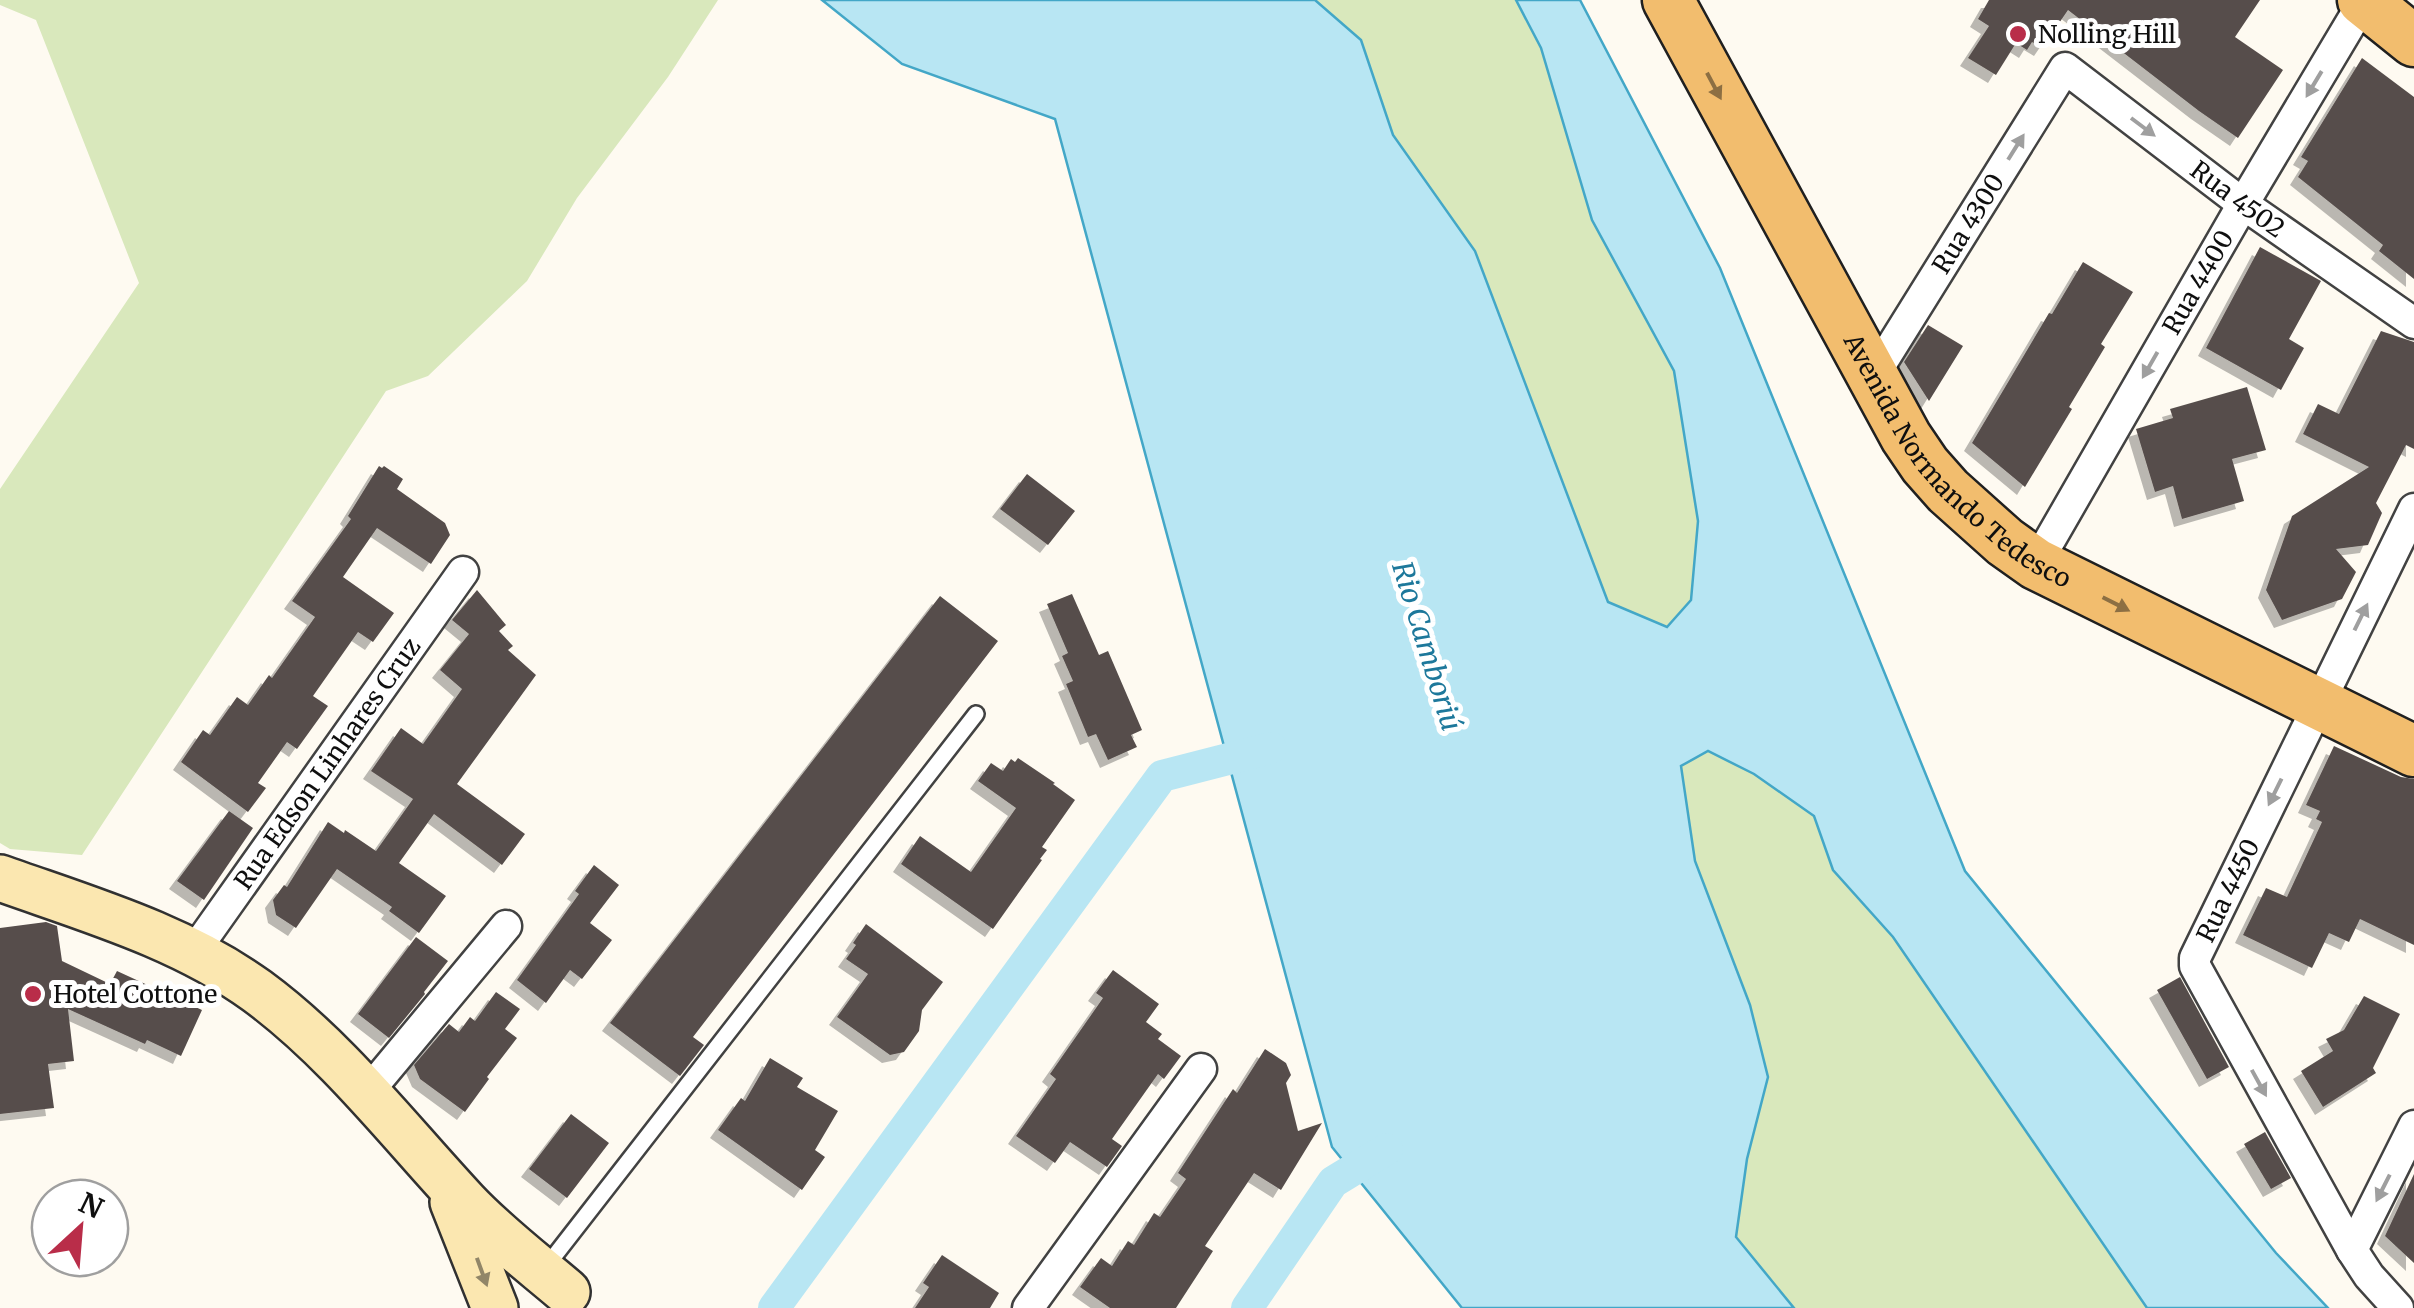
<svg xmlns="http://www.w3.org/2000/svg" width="2414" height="1308" viewBox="0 0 2414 1308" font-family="Merriweather,serif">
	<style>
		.green { fill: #d9e8bc }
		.water { fill: #b8e6f3; stroke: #43a7c7; stroke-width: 2.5 }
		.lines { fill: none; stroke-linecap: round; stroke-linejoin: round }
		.canal { stroke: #b8e6f3; stroke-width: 32 }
		.building { fill: #574e4c; filter: url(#shadow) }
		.service-casing { stroke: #424242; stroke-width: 20 }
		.minor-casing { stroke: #424242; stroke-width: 35 }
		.secondary-casing { stroke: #313131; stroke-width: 50 }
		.primary-casing { stroke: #202020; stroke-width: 55 }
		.service { stroke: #fff; stroke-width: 15 }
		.minor { stroke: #fff; stroke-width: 30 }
		.secondary { stroke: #fbe7b0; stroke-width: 45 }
		.primary { stroke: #f2bd6e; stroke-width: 50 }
		.oneway { fill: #9f9f9f }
		.oneway2 { fill: #8c6f43 }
		.oneway3 { fill: #918668 }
		.poi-dot { fill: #b92d49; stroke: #fff; stroke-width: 4 }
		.labels { text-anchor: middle; stroke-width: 10; stroke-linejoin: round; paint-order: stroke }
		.poi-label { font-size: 25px; fill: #0f0f0f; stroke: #fff; text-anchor: start }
		.street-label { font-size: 25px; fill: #0f0f0f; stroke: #fff }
		.water-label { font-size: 28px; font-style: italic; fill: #1d789b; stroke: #fff }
	</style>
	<defs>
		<filter id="shadow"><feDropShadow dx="-8" dy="8" stdDeviation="0" flood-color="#0004"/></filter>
	</defs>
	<rect width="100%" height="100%" fill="#fefaf1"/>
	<!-- green -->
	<path class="green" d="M 0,0 L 718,0 L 668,77 L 577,198 L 527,281 L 428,376 L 386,391 L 82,855 L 10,849 L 0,843 L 0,489 L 139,283 L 36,20 L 0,5 Z
		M 1315,0 L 1516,0 L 1541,48 L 1592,220 L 1674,371 L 1698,521 L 1691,600 L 1667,628 L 1608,603 L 1475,251 L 1393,135 L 1361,40 Z
		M 1708,751 L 1754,774 L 1814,816 L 1833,871 L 1893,937 L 2147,1308 L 1794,1308 L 1736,1237 L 1747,1159 L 1750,1005 L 1695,861 L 1681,766 Z"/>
	<!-- water -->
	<path class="water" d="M 822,0 L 1315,0 L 1361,40 L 1393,135 L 1475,251 L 1608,602 L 1667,627 L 1691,600 L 1698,521 L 1674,371 L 1592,220 L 1541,48 L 1516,0 L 1580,0 L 1720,268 L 1965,871 L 2276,1253 L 2328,1308 L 2147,1308 L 1893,937 L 1833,870 L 1814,816 L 1754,774 L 1708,751 L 1681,766 L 1695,861 L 1750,1005 L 1768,1077 L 1747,1159 L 1736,1237 L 1794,1308 L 1462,1308 L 1332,1147 L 1055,119 L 902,64 Z"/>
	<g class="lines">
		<!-- canal -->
		<path class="canal" d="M 774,1308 L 1162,776 L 1271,748
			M 1247,1308 L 1333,1182 L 1387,1149"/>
	</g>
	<!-- building -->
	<path class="building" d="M 1989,0 L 2260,0 L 2235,37 L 2283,70 L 2238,138 L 2199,111 L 2068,10 L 2042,48 L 2032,42 L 2027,50 L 2016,43 L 1996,75 L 1968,58 L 1989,26 L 1978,19 Z
		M 2362,58 L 2414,97 L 2414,279 L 2379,251 L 2383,245 L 2298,177 L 2308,161 L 2301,157 Z
		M 2260,247 L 2321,281 L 2289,339 L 2304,348 L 2281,390 L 2206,348 Z
		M 2083,262 L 2133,292 L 2101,344 L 2105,347 L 2069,407 L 2072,409 L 2025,487 L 1972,443 L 2049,313 L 2052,314 Z
		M 1928,325 L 1963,346 L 1929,401 L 1904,362 Z
		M 2381,331 L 2414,342 L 2414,449 L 2406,445 L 2376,503 L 2382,513 L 2368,545 L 2336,549 L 2356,572 L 2342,599 L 2282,620 L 2266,590 L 2292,516 L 2369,467 L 2303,434 L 2318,404 L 2339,414 Z
		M 2247,387 L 2266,450 L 2232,459 L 2244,501 L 2182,519 L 2173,486 L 2155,492 L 2136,429 L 2173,418 L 2170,409 Z
		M 379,466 L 382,468 L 384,466 L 403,479 L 397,489 L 445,523 L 450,535 L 431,564 L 377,528 L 343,577 L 394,613 L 373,642 L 358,632 L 313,696 L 328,706 L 297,749 L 287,742 L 258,783 L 266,788 L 248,812 L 181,762 L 203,730 L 210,735 L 237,697 L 248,705 L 269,675 L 272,678 L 315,617 L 292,601 L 351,519 L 348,516 Z
		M 1027,474 L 1075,511 L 1048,545 L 1000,509 Z
		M 477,590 L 506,625 L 499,631 L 513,646 L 508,650 L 536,675 L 457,784 L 525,834 L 502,865 L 434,814 L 399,863 L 446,896 L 419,933 L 389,911 L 392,907 L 337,869 L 296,928 L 276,915 L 273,900 L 284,885 L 287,887 L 328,822 L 344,833 L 345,830 L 376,851 L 413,799 L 371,771 L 401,728 L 423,744 L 462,689 L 440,670 L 469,634 L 452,620 Z
		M 1072,594 L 1099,655 L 1108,651 L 1142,730 L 1131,735 L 1137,747 L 1108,760 L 1096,734 L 1088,737 L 1066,684 L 1073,681 L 1062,656 L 1068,653 L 1047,604 Z
		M 940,596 L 998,641 L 693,1037 L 704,1045 L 680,1076 L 610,1023 Z
		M 2334,746 L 2401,777 L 2414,779 L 2414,945 L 2360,919 L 2349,942 L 2329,933 L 2312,968 L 2243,935 L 2266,888 L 2287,897 L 2322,822 L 2316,819 L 2320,811 L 2306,805 Z
		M 1018,758 L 1055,783 L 1053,784 L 1075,800 L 1042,847 L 1047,850 L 1040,859 L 1042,860 L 993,929 L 901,864 L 920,836 L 971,872 L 1016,808 L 978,781 L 991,763 L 1003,771 L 1011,759 L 1015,762 Z
		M 229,811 L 253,828 L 204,900 L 177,881 Z
		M 594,865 L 619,885 L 590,923 L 612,940 L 582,979 L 570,970 L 546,1003 L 517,980 L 579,894 L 575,891 Z
		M 46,922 L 57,926 L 62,961 L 110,984 L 117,971 L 202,1010 L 181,1056 L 147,1040 L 145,1044 L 68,1009 L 74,1061 L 48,1064 L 54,1108 L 0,1114 L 0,928 Z
		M 866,924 L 943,982 L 922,1010 L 919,1031 L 904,1052 L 890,1055 L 837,1017 L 868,974 L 846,959 L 856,945 L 853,943 Z
		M 416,937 L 448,961 L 424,992 L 425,994 L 389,1038 L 358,1014 Z
		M 1113,970 L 1159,1004 L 1146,1022 L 1162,1034 L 1158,1039 L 1181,1056 L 1164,1079 L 1158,1074 L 1112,1139 L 1122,1146 L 1107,1167 L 1070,1142 L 1055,1163 L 1016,1136 L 1056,1079 L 1050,1074 L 1103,998 L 1096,993 Z
		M 2180,977 L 2229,1067 L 2207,1079 L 2157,990 Z
		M 496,992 L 520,1009 L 505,1029 L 517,1038 L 487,1077 L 489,1079 L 465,1112 L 420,1079 L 414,1065 L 449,1024 L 459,1032 L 470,1017 L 475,1021 Z
		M 2364,996 L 2400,1014 L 2373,1068 L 2376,1073 L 2323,1107 L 2301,1071 L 2333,1051 L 2326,1039 L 2344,1030 Z
		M 1265,1049 L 1286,1063 L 1291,1075 L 1286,1083 L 1298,1131 L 1322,1123 L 1281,1190 L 1254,1173 L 1205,1246 L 1213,1251 L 1176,1308 L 1110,1308 L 1080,1287 L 1101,1258 L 1112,1266 L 1128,1241 L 1134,1245 L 1154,1213 L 1160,1217 L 1186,1179 L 1178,1173 L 1233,1089 L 1237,1093 Z
		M 770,1058 L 803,1078 L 797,1087 L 838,1111 L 815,1150 L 825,1157 L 802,1190 L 718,1130 L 741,1098 L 745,1101 Z
		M 571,1114 L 609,1143 L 567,1198 L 529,1169 Z
		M 2265,1132 L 2291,1178 L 2271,1189 L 2244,1144 Z
		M 2414,1174 L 2414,1263 L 2385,1236 Z
		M 942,1255 L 999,1293 L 990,1308 L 915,1308 L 929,1287 L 923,1283 Z"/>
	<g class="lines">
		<!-- service casing -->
		<g class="service-casing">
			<path id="service" d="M 545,1268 L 976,714"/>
		</g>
		<!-- minor casing -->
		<g class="minor-casing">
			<g id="minor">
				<path id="s1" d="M 1872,378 L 2065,68 L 2243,204 L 2414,323"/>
				<path id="s2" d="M 2036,564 L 2243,204 L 2364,1"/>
				<path id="s3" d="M 193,953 L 463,572"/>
				<path d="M 367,1093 L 506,926"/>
				<path d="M 2352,1250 L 2414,1126"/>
				<path d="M 1028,1308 L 1201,1069"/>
				<path id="s4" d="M 2398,1308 L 2369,1276 L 2352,1250 L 2195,966 L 2195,958 L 2414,509"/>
			</g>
		</g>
		<!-- secondary casing -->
		<g class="secondary-casing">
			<path id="secondary" d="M 0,878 C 87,909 181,936 257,991 C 336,1049 398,1130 465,1202 C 496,1235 533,1263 567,1292
				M 453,1202 L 495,1308"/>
		</g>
		<!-- primary casing -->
		<g class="primary-casing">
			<g id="primary">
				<path id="s5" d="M 1668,0 L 1906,437 L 1925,465 L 1948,491 L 2005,542 L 2036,564 L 2414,751"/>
				<path d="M 2363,0 L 2414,41"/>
			</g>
		</g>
		<!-- service -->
		<use href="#service" class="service"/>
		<!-- minor -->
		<use href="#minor" class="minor"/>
		<!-- secondary -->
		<use href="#secondary" class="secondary"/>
		<!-- primary -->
		<use href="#primary" class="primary"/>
	</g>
	<!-- one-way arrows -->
	<defs><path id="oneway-solid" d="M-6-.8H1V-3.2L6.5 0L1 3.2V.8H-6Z" transform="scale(2.5)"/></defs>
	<g class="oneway">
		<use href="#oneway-solid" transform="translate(2314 84) rotate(121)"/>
		<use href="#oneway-solid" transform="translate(2143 127) rotate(37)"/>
		<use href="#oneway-solid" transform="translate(2016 147) rotate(-58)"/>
		<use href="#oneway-solid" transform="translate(2150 365) rotate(120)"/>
		<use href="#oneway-solid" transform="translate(2361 617) rotate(-64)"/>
		<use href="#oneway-solid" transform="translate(2275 792) rotate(116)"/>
		<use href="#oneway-solid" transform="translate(2259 1083) rotate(61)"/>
		<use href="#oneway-solid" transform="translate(2383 1188) rotate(117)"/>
	</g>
	<g class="oneway2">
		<use href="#oneway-solid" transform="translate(1714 86) rotate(62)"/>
		<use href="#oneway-solid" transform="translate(2116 604) rotate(27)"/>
	</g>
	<use class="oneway3" href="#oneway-solid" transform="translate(482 1272) rotate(70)"/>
	<!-- markers -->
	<g class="poi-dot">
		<circle cx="2018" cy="34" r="10"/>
		<circle cx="33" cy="994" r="10"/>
	</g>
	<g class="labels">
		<!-- poi labels -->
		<g class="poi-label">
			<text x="2038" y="43">Nolling Hill</text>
			<text x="53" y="1003">Hotel Cottone</text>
		</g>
		<!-- street labels -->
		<g class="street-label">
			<text dy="9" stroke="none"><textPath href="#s1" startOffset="582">Rua 4502</textPath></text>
			<text dy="9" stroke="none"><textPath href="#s1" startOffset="182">Rua 4300</textPath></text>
			<text dy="9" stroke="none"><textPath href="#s2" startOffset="325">Rua 4400</textPath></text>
			<text dy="9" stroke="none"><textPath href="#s5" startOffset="550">Avenida Normando Tedesco</textPath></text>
			<text dy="9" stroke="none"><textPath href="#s3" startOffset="232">Rua Edson Linhares Cruz</textPath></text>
			<text dy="9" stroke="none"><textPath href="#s4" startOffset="482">Rua 4450</textPath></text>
		</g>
		<!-- water labels -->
		<g class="water-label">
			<text transform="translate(1427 646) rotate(73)" y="10">Rio Camboriú</text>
		</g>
	</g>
	<!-- north arrow -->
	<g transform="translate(80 1228) rotate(26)"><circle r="48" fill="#ffffff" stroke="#9f9f9f" stroke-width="2.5"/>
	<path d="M0-8L18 38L0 25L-18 38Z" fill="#b92d49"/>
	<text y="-15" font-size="28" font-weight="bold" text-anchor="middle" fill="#0f0f0f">N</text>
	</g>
</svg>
